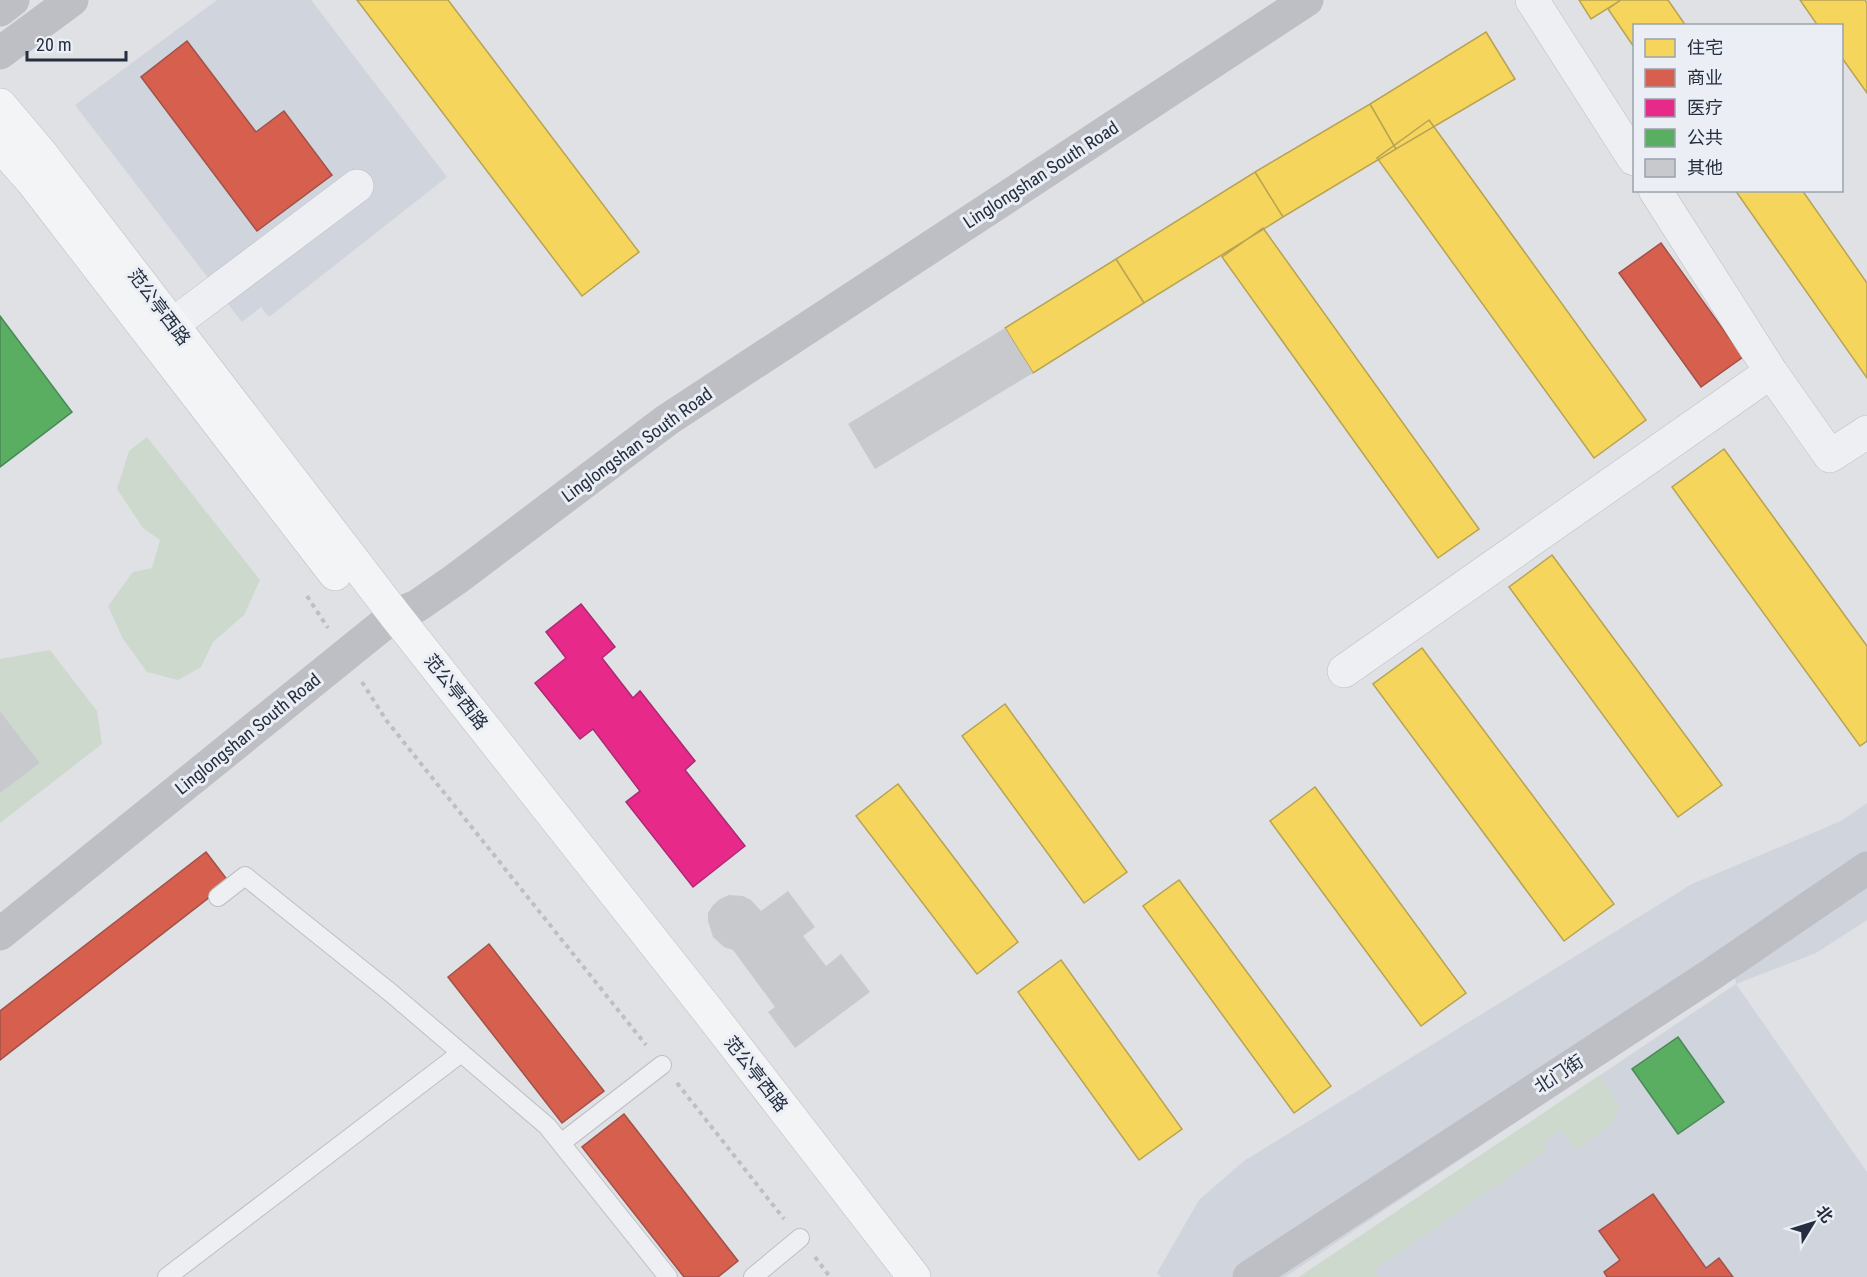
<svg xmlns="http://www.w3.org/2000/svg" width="1867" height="1277" viewBox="0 0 1867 1277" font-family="'Roboto Condensed','Noto Sans SC',sans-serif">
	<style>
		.built { fill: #d0d4dc }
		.green { fill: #ced9ce }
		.homes { fill: #f6d55c; stroke: #b7a353; stroke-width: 1.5 }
		.shops { fill: #d6604d; stroke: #a15149; stroke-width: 1.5 }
		.health { fill: #e7298a; stroke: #ac2a74; stroke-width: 1.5 }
		.public { fill: #5aae61; stroke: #4a8857; stroke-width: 1.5 }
		.building { fill: #c7c9cd }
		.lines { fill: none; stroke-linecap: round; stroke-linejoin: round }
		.lane-casing { stroke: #bdbfc3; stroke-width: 20 }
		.street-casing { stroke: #bdbfc3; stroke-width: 34 }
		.primary-casing { stroke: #babec3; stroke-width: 34 }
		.path { stroke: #bdbfc5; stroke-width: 4; stroke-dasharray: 4.5 4.5; stroke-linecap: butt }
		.lane { stroke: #eeeff2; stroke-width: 18 }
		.street { stroke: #eeeff2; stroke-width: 33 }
		.secondary { stroke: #bdbfc5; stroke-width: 33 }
		.primary { stroke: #f3f4f5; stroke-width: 33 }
		.labels { text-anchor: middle; stroke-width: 6; stroke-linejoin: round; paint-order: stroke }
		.street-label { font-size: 18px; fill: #242e3f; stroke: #ebeff5 }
	</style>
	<rect width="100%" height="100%" fill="#dfe1e5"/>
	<!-- built -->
	<path class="built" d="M 217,0 L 311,0 L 447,177 L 269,317 L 261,307 L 242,322 L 75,105 Z
		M 1867,803 L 1867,920 L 1816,953 L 1736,984 L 1867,1172 L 1867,1277 L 1299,1277 L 1736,984 L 1735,976 L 1285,1277 L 1161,1277 L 1157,1273 L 1199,1200 L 1244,1161 L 1692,884 L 1841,821 Z"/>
	<!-- green -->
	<path class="green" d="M 147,437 L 260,580 L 244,615 L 213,642 L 201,667 L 178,680 L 147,672 L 123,639 L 108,606 L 133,572 L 152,568 L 160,540 L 143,528 L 117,489 L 129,451 Z
		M 50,650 L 97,711 L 102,744 L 0,823 L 0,792 L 40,763 L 0,711 L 0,659 Z
		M 1600,1075 L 1619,1105 L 1612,1123 L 1576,1151 L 1563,1130 L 1543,1141 L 1546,1151 L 1374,1270 L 1379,1277 L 1299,1277 Z"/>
	<!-- homes -->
	<path class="homes" d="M 357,0 L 448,0 L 639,252 L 582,296 Z
		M 1579,0 L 1621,0 L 1591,19 Z
		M 1621,0 L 1668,0 L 1686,26 L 1634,26 L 1634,47 L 1608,9 Z
		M 1800,0 L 1865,0 L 1867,3 L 1867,93 L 1842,58 L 1842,26 L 1818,26 Z
		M 1486,32 L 1515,79 L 1396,149 L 1370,104 Z
		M 1370,104 L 1396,149 L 1283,217 L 1255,172 Z
		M 1429,120 L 1646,420 L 1594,458 L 1377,158 Z
		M 1255,172 L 1283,217 L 1144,303 L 1116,259 Z
		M 1735,190 L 1802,190 L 1867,283 L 1867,378 Z
		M 1263,228 L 1479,529 L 1438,558 L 1222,257 Z
		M 1116,259 L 1144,303 L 1033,373 L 1005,328 Z
		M 1724,449 L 1867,646 L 1867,741 L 1860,746 L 1672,487 Z
		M 1552,555 L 1722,785 L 1678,817 L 1509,587 Z
		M 1422,648 L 1614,904 L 1564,941 L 1373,684 Z
		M 1005,704 L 1127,872 L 1084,903 L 962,736 Z
		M 898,784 L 1018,942 L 977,974 L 856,816 Z
		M 1315,787 L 1466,993 L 1421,1026 L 1270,821 Z
		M 1179,880 L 1331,1086 L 1294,1113 L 1143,906 Z
		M 1061,960 L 1182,1129 L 1139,1160 L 1018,992 Z"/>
	<!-- shops -->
	<path class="shops" d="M 187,41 L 256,132 L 284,111 L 332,175 L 257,231 L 141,77 Z
		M 1661,243 L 1743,357 L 1701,387 L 1619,273 Z
		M 206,852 L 229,882 L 0,1060 L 0,1011 Z
		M 489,944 L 604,1091 L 562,1123 L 448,977 Z
		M 624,1114 L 738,1261 L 718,1277 L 684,1277 L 582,1147 Z
		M 1653,1194 L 1706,1268 L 1719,1258 L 1733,1277 L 1607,1277 L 1604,1272 L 1620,1260 L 1599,1231 Z"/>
	<!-- health -->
	<path class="health" d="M 581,604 L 615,647 L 602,658 L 633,698 L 640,691 L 695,761 L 685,770 L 745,846 L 693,887 L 626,802 L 640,791 L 593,729 L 580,739 L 535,683 L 566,658 L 546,632 Z"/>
	<!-- public -->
	<path class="public" d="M 0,316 L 72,412 L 0,467 Z
		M 1678,1037 L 1724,1102 L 1678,1134 L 1632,1069 Z"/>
	<!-- building -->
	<path class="building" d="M 1005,328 L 1033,373 L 875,469 L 848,424 Z
		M 0,711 L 40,763 L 0,793 Z
		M 788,891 L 815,927 L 803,936 L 826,966 L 841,954 L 870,992 L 795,1048 L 768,1012 L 775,1007 L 733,950 L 724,947 L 713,937 L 708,921 L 708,913 L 713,905 L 720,899 L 729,895 L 743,896 L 751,900 L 761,911 Z"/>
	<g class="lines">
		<!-- lane casing -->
		<g class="lane-casing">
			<path id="lane" d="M 218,897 L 245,876 L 391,993 L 547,1126 L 668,1277
				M 561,1143 L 662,1065
				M 167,1277 L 461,1053
				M 753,1277 L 800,1238"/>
		</g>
		<!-- street casing -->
		<g class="street-casing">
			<path id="street" d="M 1532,0 L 1634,159
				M 1655,190 L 1771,372
				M 172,325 L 357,186
				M 1344,671 L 1771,372 L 1830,456 L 1867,432"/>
		</g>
		<!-- primary casing -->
		<g class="primary-casing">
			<path id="primary" d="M 0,105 L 43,156 L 395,615 L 709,1012 L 914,1277
				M 0,145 L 32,181 L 335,574"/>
		</g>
		<!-- path -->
		<path class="path" d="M 307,596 L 328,628
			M 362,682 L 386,720 L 646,1045
			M 677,1083 L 784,1219
			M 815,1257 L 830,1277"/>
		<!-- lane -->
		<use href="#lane" class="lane"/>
		<!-- street -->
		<use href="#street" class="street"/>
		<!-- secondary -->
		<path class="secondary" d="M 0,10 L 13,0
			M 0,53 L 72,0
			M 0,934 L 395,615 L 417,606 L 456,579 L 667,420 L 1307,0
			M 1249,1277 L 1709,976 L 1867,868"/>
		<!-- primary -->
		<use href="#primary" class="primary"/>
	</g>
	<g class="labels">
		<!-- street labels -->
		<g class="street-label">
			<text transform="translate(1041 175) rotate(-33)" y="6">Linglongshan South Road</text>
			<text transform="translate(159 307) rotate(53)" y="6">范公亭西路</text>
			<text transform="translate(637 445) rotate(-36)" y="6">Linglongshan South Road</text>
			<text transform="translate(456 692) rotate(52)" y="6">范公亭西路</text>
			<text transform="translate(248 734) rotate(-39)" y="6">Linglongshan South Road</text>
			<text transform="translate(756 1074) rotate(52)" y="6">范公亭西路</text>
			<text transform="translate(1559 1074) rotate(-33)" y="6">北门街</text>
		</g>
	</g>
	<!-- legend -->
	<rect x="1633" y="24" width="210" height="168" fill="#ebeff5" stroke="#9ba2ac" stroke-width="1.5"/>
	<rect x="1645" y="39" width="30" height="18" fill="#f6d55c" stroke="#9ba2ac" stroke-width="1.5"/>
	<text x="1687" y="54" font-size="18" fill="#242e3f">住宅</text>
	<rect x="1645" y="69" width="30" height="18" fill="#d6604d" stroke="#9ba2ac" stroke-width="1.5"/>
	<text x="1687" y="84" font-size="18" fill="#242e3f">商业</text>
	<rect x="1645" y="99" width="30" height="18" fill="#e7298a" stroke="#9ba2ac" stroke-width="1.5"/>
	<text x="1687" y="114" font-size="18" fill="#242e3f">医疗</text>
	<rect x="1645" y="129" width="30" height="18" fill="#5aae61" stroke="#9ba2ac" stroke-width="1.5"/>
	<text x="1687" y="144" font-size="18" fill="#242e3f">公共</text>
	<rect x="1645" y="159" width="30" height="18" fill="#c7c9cd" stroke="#9ba2ac" stroke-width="1.5"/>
	<text x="1687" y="174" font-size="18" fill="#242e3f">其他</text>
	<!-- north arrow -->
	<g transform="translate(1813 1223) rotate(52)" stroke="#ebeff5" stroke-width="4.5" paint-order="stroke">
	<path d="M0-4.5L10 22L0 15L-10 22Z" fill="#242e3f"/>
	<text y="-9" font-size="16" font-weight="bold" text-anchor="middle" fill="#242e3f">北</text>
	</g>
	<!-- scale -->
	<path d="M27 51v9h99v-9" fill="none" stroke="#242e3f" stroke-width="3"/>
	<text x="36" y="51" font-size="18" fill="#242e3f" stroke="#ebeff5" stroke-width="4.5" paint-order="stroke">20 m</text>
</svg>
